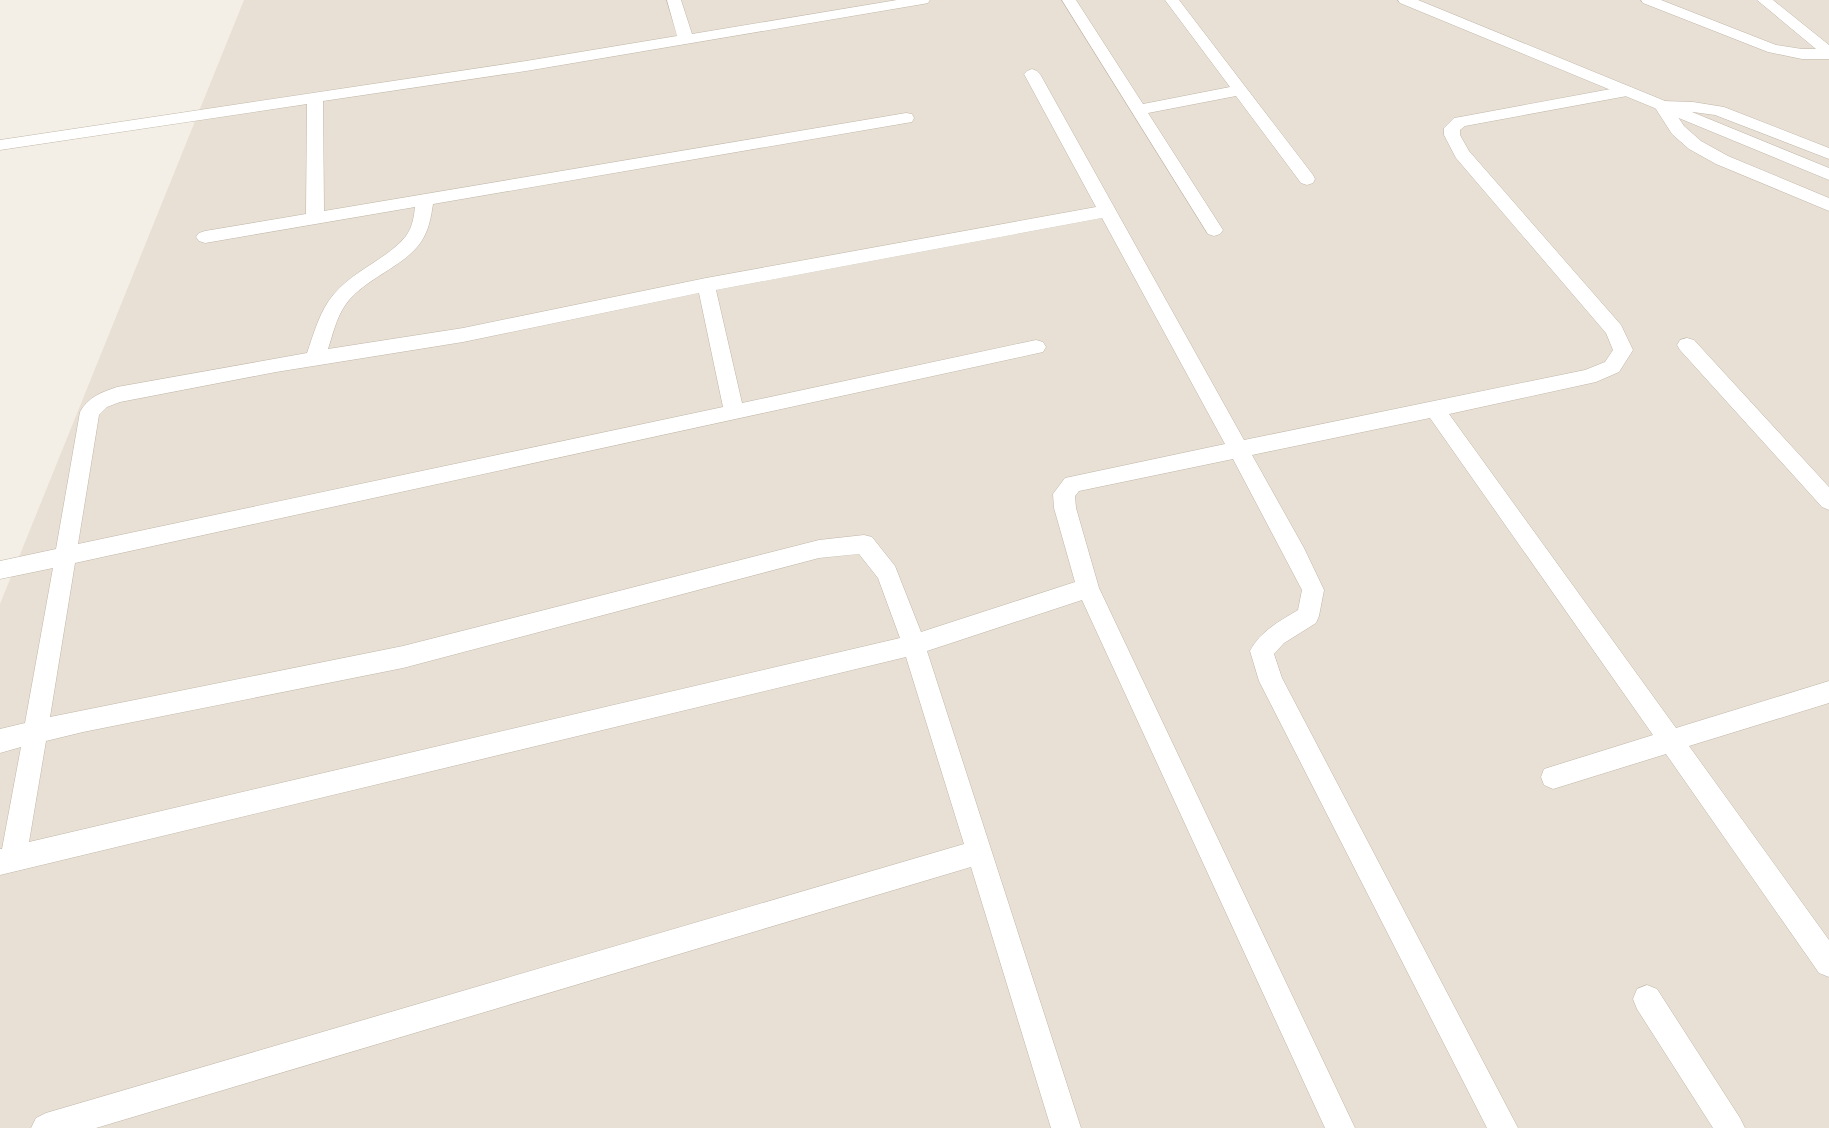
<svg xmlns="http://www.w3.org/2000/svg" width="1829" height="1128" viewBox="0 0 1829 1128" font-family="Arial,sans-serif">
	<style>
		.residential { fill: #e8e0d4 }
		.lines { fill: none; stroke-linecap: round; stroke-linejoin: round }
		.minor-casing { stroke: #c0b6a8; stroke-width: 1 }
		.tertiary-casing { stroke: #c0b6a8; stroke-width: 1 }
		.minor { fill: #fff; fill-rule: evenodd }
		.tertiary { fill: #fff; fill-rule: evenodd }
	</style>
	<rect width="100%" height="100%" fill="#f4efe6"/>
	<!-- residential -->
	<path class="residential" d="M 244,0 L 1829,0 L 1829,1128 L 0,1128 L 0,604 Z"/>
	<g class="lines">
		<!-- minor casing -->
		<g class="minor-casing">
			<path id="minor" d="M 667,0 L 681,0 L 692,34 L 897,0 L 930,0 L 928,3 L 923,4 L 526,71 L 323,101 L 324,211 L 906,113 L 912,114 L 914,118 L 912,122 L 906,123 L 433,204 C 431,217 429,230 421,242 C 404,267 365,278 346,304 C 336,318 333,334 328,349 L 463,328 L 706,278 L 1096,207 L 1024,74 L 1027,71 L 1032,69 L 1037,71 L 1040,74 L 1244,440 L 1585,370 L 1605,362 L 1613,350 L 1606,333 L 1456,158 L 1444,135 L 1444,128 L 1454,118 L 1460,117 L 1627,86 L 1633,88 L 1635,91 L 1633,94 L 1627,96 L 1465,126 L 1460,130 L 1460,135 L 1469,151 L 1621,325 L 1633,350 L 1619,372 L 1596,382 L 1449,414 L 1676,728 L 1829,681 L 1829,703 L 1689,746 L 1829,940 L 1829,977 L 1819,973 L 1666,754 L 1553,789 L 1544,785 L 1541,777 L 1544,769 L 1653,735 L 1430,418 L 1252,455 L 1304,548 L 1324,590 L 1319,616 L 1316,623 L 1284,643 L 1274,654 L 1282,678 L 1518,1128 L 1487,1128 L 1259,681 L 1250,651 C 1260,631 1280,621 1298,610 L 1302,590 L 1233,459 L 1079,491 L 1075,496 L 1076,508 L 1099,588 L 1355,1128 L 1325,1128 L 1082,600 L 927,651 L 1081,1128 L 1051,1128 L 971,867 L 96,1128 L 31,1128 L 36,1118 L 46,1113 L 964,844 L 906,657 L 0,875 L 0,849 L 2,849 L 21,747 L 0,753 L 0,729 L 25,723 L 53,568 L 0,579 L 0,561 L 56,549 L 80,412 C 88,397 102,392 117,387 L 307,353 C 314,333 320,310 334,294 C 354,270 389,258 406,236 C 412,228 414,217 415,207 L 205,243 L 199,241 L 196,237 L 199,233 L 205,231 L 306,214 L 307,104 L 0,150 L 0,140 L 526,61 L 677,36 ZM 1102,218 L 1225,444 L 1065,478 L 1053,494 L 1054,508 L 1075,582 L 921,632 L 895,566 L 872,537 L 864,535 L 819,540 L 403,646 L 50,717 L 75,563 L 1043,352 L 1046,347 L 1043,342 L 1036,340 L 742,403 L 716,290 ZM 699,293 L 723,407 L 78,544 L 99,415 L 107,407 L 120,402 L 276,372 L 463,342 ZM 859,554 L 878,578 L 900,638 L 29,842 L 46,741 L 83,732 L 403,668 L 819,558 Z
				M 1062,0 L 1076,0 L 1143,104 L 1230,87 L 1165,0 L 1179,0 L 1313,175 L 1315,179 L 1313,183 L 1307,185 L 1301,183 L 1236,96 L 1148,113 L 1223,230 L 1220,234 L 1214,236 L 1208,234 Z
				M 1641,0 L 1661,0 L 1776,45 L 1802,49 L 1816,49 L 1757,0 L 1773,0 L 1829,45 L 1829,59 L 1802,59 L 1768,52 L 1643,3 Z
				M 1662,101 L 1693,102 L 1724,107 L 1829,148 L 1829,159 L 1715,115 L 1693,112 L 1674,111 L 1684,126 L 1701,141 L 1728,156 L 1829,198 L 1829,211 L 1716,164 L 1689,149 L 1672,134 L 1654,106 L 1656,103 Z
				M 1687,338 L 1694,340 L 1829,487 L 1829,510 L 1822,507 L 1680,350 L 1677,345 L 1680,340 Z
				M 1647,985 L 1657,989 L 1740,1118 L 1745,1128 L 1713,1128 L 1637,1009 L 1633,999 L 1637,989 Z"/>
		</g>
		<!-- tertiary casing -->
		<g class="tertiary-casing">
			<path id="tertiary" d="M 1398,0 L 1418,0 L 1829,168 L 1829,180 L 1400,3 Z"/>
		</g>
		<!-- minor -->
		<use href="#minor" class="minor"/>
		<!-- tertiary -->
		<use href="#tertiary" class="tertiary"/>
	</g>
</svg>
